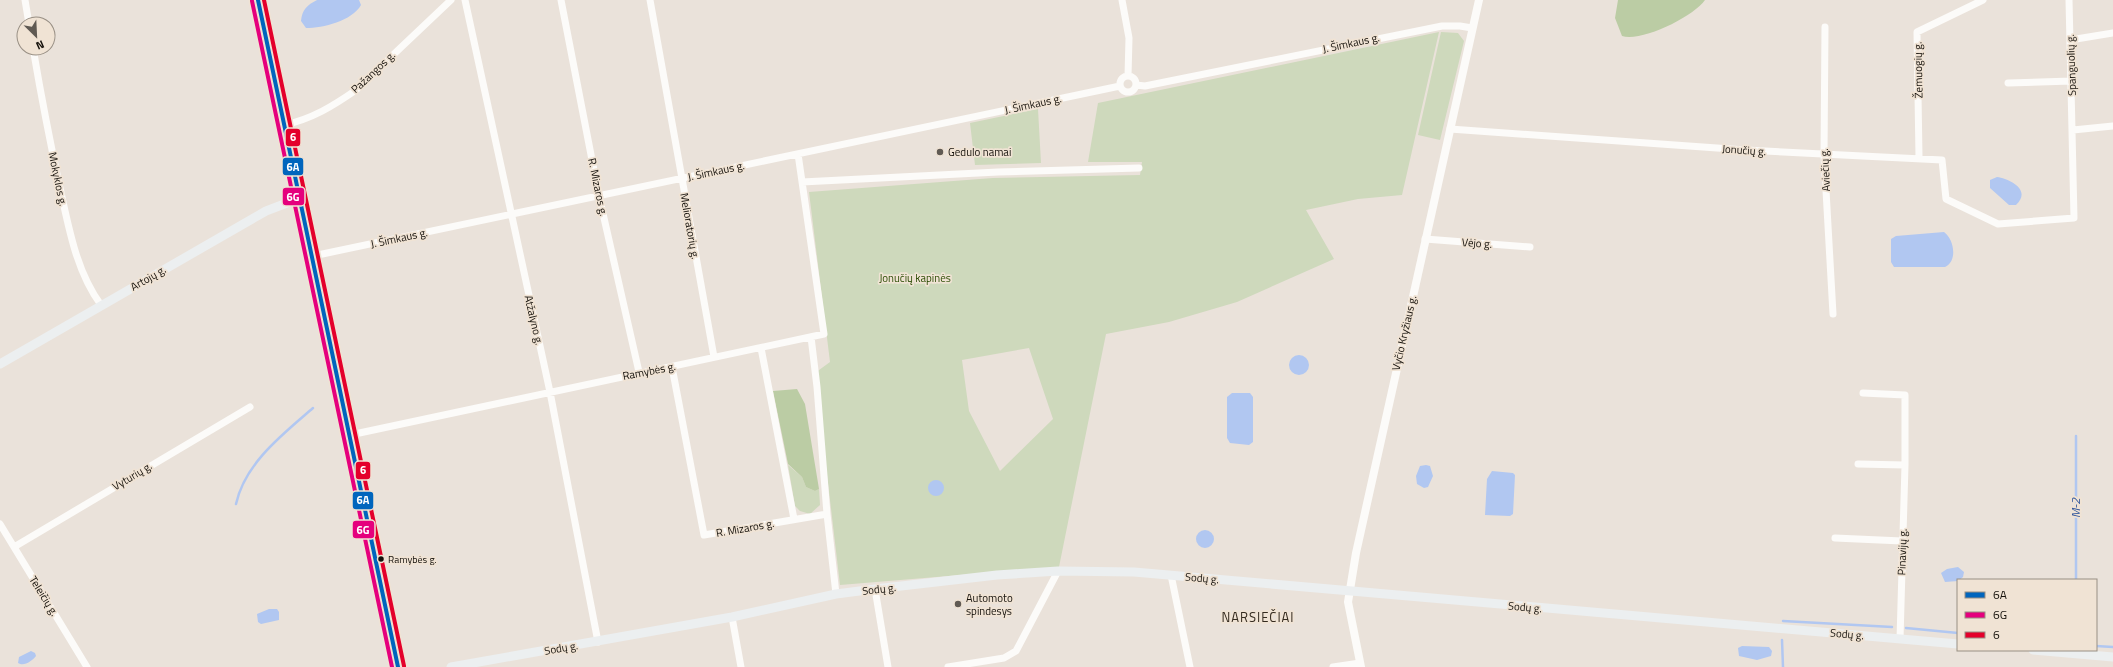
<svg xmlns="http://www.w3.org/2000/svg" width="2113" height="667" viewBox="0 0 2113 667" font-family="'Titillium Web',sans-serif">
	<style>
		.green { fill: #ced9bc; fill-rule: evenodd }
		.forest { fill: #bbcca4 }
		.water { fill: #b1c7f1 }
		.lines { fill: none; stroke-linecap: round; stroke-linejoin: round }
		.stream { stroke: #b1c7f1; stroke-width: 2.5 }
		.minor { stroke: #fcfbf9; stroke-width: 7 }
		.tertiary { stroke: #fcfbf9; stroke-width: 8 }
		.secondary { stroke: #eceff0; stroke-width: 9 }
		.primary { stroke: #dce2e7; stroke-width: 10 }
		.bus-1-casing { stroke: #f0e3d4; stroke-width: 7 }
		.bus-2-casing { stroke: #f0e3d4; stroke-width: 7 }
		.bus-3-casing { stroke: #f0e3d4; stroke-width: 7 }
		.bus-1 { stroke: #0065bd; stroke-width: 4 }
		.bus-2 { stroke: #e5007d; stroke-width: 4 }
		.bus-3 { stroke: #e4002b; stroke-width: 4 }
		.poi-dot { fill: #605a53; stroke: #f0e3d4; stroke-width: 1.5 }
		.bus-dot { fill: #15110b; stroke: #f0e3d4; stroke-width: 1.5 }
		.labels { text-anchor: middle; stroke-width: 3.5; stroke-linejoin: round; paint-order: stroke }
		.bus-label { font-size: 10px; fill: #15110b; stroke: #f0e3d4; text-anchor: start }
		.street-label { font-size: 11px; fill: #15110b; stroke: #f0e3d4 }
		.poi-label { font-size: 11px; fill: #15110b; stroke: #f0e3d4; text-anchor: start }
		.park-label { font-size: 11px; fill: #2c4d05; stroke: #f0e3d4 }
		.water-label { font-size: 12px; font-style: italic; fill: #2a519b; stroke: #f0e3d4 }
		.quarter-label { font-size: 13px; letter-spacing: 1px; fill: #352b1f; stroke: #f0e3d4 }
		.line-badge { stroke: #f0e3d4; stroke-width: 1.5 }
		.badge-label { font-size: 11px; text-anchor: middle; font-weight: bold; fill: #fff }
	</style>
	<rect width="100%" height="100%" fill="#eae2da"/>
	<!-- green -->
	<path class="green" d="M 1439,32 L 1402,195 L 1358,199 L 1306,210 L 1334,259 L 1237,302 L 1169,322 L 1106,334 L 1059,567 L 840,585 L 815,373 L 830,362 L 809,192 L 993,178 L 1140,175 L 1142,162 L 1088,162 L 1098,103 ZM 1029,348 L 1053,419 L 1000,471 L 969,411 L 962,360 Z
		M 1441,32 L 1458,33 L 1464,41 L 1440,140 L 1418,135 Z
		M 1038,109 L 1041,163 L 975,165 L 970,123 Z
		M 788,465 L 802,477 L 806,487 L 815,491 L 819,489 L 820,505 L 810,514 L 800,511 L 795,506 Z"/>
	<!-- forest -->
	<path class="forest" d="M 1618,0 L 1705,0 C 1693,17 1642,42 1622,36 L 1615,18 Z
		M 797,389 L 805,404 L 819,489 L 815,491 L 806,487 L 802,477 L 788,464 L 773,391 Z"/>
	<!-- water -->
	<path class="water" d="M 317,0 L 359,0 L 361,5 C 352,21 323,28 306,28 L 301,21 C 302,10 307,5 317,0 Z
		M 1997,177 C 2010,179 2032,190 2016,205 L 2009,205 L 1990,188 L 1990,180 Z
		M 1944,232 C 1954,239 1958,261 1945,267 L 1894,267 L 1891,262 L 1891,239 L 1896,236 Z
		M1289 365a10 10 0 1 1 20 0a10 10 0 1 1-20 0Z
		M 1232,393 L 1250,393 L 1253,397 L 1253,442 L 1249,445 L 1230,443 L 1227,438 L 1227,397 Z
		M 1426,465 L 1430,466 L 1433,476 L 1428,487 L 1424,488 L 1417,484 L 1416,476 L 1420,466 Z
		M 1492,471 L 1513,473 L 1515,475 L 1513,514 L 1510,516 L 1485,515 L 1487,479 Z
		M928 488a8 8 0 1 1 16 0a8 8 0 1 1-16 0Z
		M1196 539a9 9 0 1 1 18 0a9 9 0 1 1-18 0Z
		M 1958,567 L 1964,572 L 1963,577 L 1958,581 L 1945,582 L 1941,573 L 1947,569 Z
		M 269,609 L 277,609 L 279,612 L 279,620 L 261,624 L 258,622 L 257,614 Z
		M 1742,646 L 1769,647 L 1772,651 L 1771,656 L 1757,660 L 1739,656 L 1738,648 Z
		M 31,651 L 35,653 L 36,656 C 32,661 24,667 18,663 L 19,657 Z"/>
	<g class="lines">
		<!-- stream -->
		<path class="stream" d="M 236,504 C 245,463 283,434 313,408
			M 2076,580 L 2076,436
			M 1783,621 L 1892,627
			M 1906,628 L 1958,633
			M 1782,640 L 1783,667
			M 2096,646 L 2113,647"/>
		<!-- minor -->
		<path class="minor" d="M 25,0 L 29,24
			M 465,0 L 550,392 L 598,642
			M 561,0 L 599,196 L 639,372
			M 650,0 L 714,357
			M 1122,0 L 1129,38 L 1128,76
			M 1825,27 L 1824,155 L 1833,314
			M 2070,40 L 2113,33
			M 33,48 C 41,95 50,142 60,188 C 69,228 76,271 101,305
			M1120 84a8 8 0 1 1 16 0a8 8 0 1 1-16 0Z
			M 2008,83 L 2072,81
			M 1136,85 L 1145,86 L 1442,26 L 1460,26 L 1472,28
			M 284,125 C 312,119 333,106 356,90 L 451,0
			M 1450,129 L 1745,150 L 1942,160 L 1946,199 L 1998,224 L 2074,218 L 2069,0
			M 2073,130 L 2113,126
			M 1919,157 L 1917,32 L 1983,0
			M 802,182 L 998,172 L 1139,168
			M 1425,239 L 1530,247
			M 313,256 L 1120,86
			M 811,337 L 817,387 L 827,514
			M 761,348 L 794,519
			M 672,367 L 704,535 L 827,514 L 836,594
			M 1863,393 L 1905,395 L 1905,465 L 1900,639
			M 350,435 L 824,334 L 798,154
			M 1858,464 L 1905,465
			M 0,524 L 87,667
			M 1835,538 L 1902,541
			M 14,547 L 250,407
			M 1171,575 L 1190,667
			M 875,589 L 888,667
			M 732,617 L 741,667
			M 948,667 L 1004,658 L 1016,651 L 1058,571
			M 1333,667 L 1360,663"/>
		<!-- tertiary -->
		<path class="tertiary" d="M 1361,667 L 1348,602 L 1356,553 L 1479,0"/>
		<!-- secondary -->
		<path class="secondary" d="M 0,364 L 266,211 L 300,198
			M 2033,650 L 2113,657
			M 451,667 L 732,617 L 836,594 L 875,589 L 997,575 L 1058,571 L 1134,572 L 1958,644"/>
		<!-- primary -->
		<path class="primary" d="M 258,0 L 398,667"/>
		<!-- bus-1 casing -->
		<g class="bus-1-casing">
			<path id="bus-1" d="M 258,0 L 398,667"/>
		</g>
		<!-- bus-2 casing -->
		<g class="bus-2-casing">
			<path id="bus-2" d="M 252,1 L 392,667"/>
		</g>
		<!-- bus-3 casing -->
		<g class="bus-3-casing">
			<path id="bus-3" d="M 264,0 L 404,666"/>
		</g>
		<!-- bus-1 -->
		<use href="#bus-1" class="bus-1"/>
		<!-- bus-2 -->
		<use href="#bus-2" class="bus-2"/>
		<!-- bus-3 -->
		<use href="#bus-3" class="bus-3"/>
	</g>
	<!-- markers -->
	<g class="poi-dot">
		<circle cx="940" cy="152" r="4"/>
		<circle cx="958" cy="604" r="4"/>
	</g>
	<circle class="bus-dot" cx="381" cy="559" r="3.5"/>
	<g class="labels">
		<!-- bus labels -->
		<g class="bus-label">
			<text x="388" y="563">Ramybės g.</text>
		</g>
		<!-- street labels -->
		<g class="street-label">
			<text transform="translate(1351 43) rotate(-12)" y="4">J. Šimkaus g.</text>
			<text transform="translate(2071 65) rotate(-92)" y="4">Spanguolių g.</text>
			<text transform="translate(1918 70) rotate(-91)" y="4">Žemuogių g.</text>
			<text transform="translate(373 72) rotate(-43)" y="4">Pažangos g.</text>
			<text transform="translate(1033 104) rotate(-12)" y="4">J. Šimkaus g.</text>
			<text transform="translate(1744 150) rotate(4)" y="4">Jonučių g.</text>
			<text transform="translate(1825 170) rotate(-93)" y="4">Aviečių g.</text>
			<text transform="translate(716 171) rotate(-12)" y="4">J. Šimkaus g.</text>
			<text transform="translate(58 179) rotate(78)" y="4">Mokyklos g.</text>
			<text transform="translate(598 187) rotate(78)" y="4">R. Mizaros g.</text>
			<text transform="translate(690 226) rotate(80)" y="4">Melioratorių g.</text>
			<text transform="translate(399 238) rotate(-12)" y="4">J. Šimkaus g.</text>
			<text transform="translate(1477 243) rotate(4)" y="4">Vėjo g.</text>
			<text transform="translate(148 278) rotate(-30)" y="4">Artojų g.</text>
			<text transform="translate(534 320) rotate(77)" y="4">Atžalyno g.</text>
			<text transform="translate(1404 333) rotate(-77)" y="4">Vyčio Kryžiaus g.</text>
			<text transform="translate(649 371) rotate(-11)" y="4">Ramybės g.</text>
			<text transform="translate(132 476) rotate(-31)" y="4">Vyturių g.</text>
			<text transform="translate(745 528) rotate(-10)" y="4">R. Mizaros g.</text>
			<text transform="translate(1902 552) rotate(-88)" y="4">Pinavijų g.</text>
			<text transform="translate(1202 578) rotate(5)" y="4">Sodų g.</text>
			<text transform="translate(879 589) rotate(-7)" y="4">Sodų g.</text>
			<text transform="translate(44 596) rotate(58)" y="4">Teleičių g.</text>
			<text transform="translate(1525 607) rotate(5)" y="4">Sodų g.</text>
			<text transform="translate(1847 634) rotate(5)" y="4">Sodų g.</text>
			<text transform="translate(561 648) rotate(-10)" y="4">Sodų g.</text>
		</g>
		<!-- poi labels -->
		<g class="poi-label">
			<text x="948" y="156">Gedulo namai</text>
			<text x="966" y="602">Automoto<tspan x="966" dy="13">spindesys</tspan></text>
		</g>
		<!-- park labels -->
		<g class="park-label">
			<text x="915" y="282">Jonučių kapinės</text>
		</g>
		<!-- water labels -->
		<g class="water-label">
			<text transform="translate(2076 508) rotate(-90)" y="4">M-2</text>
		</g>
		<!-- quarter labels -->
		<g class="quarter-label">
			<text x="1258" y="622">NARSIEČIAI</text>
		</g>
	</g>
	<g class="line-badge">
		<rect x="285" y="128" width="16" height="19" rx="4" fill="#e4002b"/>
		<rect x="282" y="157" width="22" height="19" rx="4" fill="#0065bd"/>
		<rect x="282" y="187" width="23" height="19" rx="4" fill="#e5007d"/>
		<rect x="355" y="461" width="16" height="19" rx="4" fill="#e4002b"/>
		<rect x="352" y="491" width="22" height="19" rx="4" fill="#0065bd"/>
		<rect x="352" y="520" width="23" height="19" rx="4" fill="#e5007d"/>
	</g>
	<g class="badge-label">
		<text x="293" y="141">6</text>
		<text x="293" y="171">6A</text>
		<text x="293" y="201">6G</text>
		<text x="363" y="474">6</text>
		<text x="363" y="504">6A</text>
		<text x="363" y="534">6G</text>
	</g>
	<!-- legend -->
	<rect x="1957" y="579" width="140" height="72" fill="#f0e3d4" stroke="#988f84"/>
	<rect x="1965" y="592" width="20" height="6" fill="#0065bd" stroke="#988f84"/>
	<text x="1993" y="599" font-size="12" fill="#15110b">6A</text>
	<rect x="1965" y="612" width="20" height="6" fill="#e5007d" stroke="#988f84"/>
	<text x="1993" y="619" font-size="12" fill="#15110b">6G</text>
	<rect x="1965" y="632" width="20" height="6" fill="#e4002b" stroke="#988f84"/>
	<text x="1993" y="639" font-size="12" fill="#15110b">6</text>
	<!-- north arrow -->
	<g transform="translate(36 36) rotate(156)"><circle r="19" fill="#f0e3d4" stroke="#988f84"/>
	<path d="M0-3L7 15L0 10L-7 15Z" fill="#605a53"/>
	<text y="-6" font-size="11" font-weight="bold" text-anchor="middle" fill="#15110b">N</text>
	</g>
</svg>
